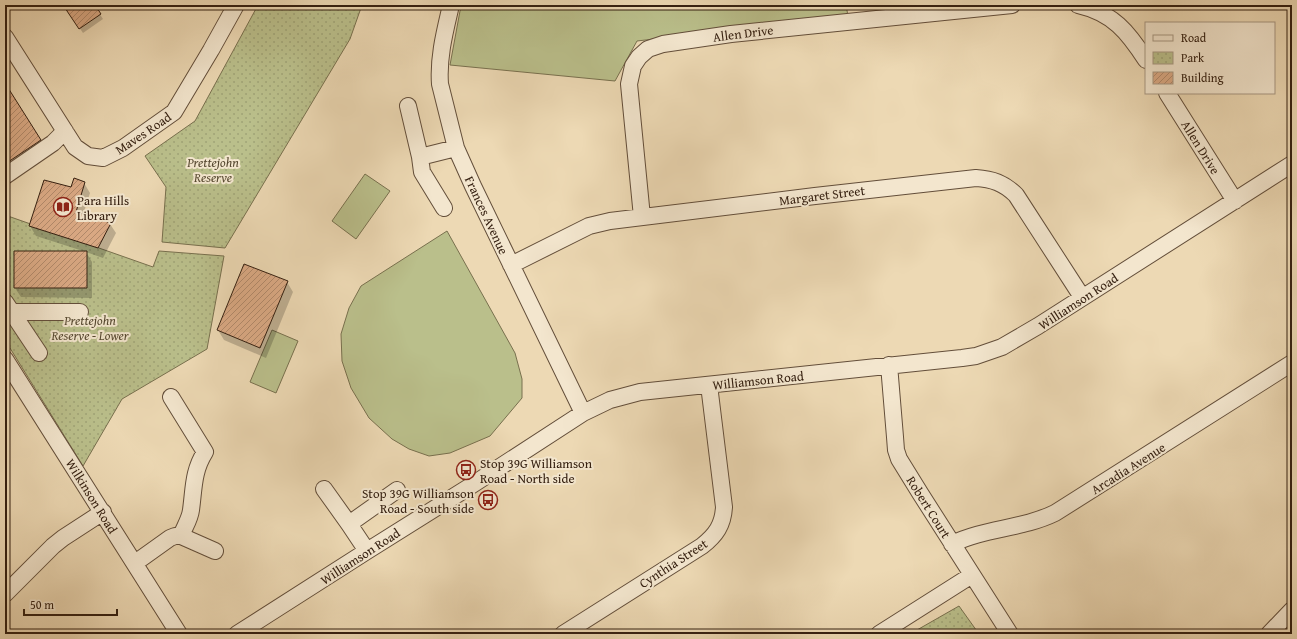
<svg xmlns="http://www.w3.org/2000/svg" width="1297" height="639" viewBox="0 0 1297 639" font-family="'Gentium Book Plus',serif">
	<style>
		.grass { fill: #babf8b; stroke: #78704e }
		.park { fill: url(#park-dots); stroke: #78704e }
		.shadow { fill: #0003 }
		.building { fill: url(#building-hatch); stroke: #352011 }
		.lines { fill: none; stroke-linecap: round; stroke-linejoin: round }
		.minor-casing { stroke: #634e3a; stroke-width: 18 }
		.minor { stroke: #f3e6ce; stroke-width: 16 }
		.labels { text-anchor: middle; stroke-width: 4; stroke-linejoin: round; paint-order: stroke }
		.street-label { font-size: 13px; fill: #352011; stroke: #f3e6ce }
		.park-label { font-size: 13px; font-style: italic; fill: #564830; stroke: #f3e6ce }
		.poi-label { font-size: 13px; fill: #352011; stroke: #f3e6ce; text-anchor: start }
	</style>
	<defs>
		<pattern id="park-dots" width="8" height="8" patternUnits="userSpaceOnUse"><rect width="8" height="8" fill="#babf8b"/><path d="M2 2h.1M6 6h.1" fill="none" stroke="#a0a477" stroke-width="1.8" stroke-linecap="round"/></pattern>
		<pattern id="building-hatch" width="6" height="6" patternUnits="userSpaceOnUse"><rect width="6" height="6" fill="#dbaa85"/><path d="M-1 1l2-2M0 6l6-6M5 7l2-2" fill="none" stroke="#b28a6b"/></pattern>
	</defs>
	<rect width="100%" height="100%" fill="#edd9b4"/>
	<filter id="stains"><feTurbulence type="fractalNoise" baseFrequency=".005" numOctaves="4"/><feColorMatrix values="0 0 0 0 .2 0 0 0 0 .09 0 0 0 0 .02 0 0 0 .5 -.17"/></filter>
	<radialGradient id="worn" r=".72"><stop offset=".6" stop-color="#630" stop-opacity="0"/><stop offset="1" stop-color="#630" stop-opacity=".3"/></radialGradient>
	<!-- grass -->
	<path class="grass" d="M 463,5 L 846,5 L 848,16 L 637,41 L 615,81 L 450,65 L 460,11 Z
		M 365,174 L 390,191 L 356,239 L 332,221 Z
		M 447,231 L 515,353 L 522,379 L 522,398 L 490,436 L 450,453 L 429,456 L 409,449 L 392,439 L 369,418 L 351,388 L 342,361 L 341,334 L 349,308 L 361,286 Z
		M 272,330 L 298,341 L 276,393 L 250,382 Z"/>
	<!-- park -->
	<path class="park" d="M 258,5 L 362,5 L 350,39 L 225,248 L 162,242 L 166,187 L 145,156 L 195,121 Z
		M 5,215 L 153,267 L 159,251 L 224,256 L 207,349 L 122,399 L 83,466 L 5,340 Z
		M 959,606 L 979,634 L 910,634 Z"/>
	<!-- shadow -->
	<path class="shadow" d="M 64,5 L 94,5 L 103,19 L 83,33 Z
		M 5,85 L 44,148 L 5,175 Z
		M 84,183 L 90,193 L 83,215 L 110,224 L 116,233 L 103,258 L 86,252 L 92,262 L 92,298 L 21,297 L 15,288 L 86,252 L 36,236 L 30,226 L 72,188 Z
		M 245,265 L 287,282 L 293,292 L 266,358 L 224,340 L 218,330 Z"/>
	<!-- building -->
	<path class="building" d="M 63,5 L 95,5 L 101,14 L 79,29 Z
		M 5,83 L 41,140 L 5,164 Z
		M 74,178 L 85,182 L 76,212 L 111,223 L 98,248 L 29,226 L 44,180 L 71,187 Z
		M 14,251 L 87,251 L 87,288 L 14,288 Z
		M 244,264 L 288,281 L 260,348 L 217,330 Z"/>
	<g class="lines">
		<!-- minor casing -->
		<g class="minor-casing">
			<path id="minor" d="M 451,5 C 445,31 438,57 440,84 L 456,148 L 473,186 L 583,413
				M 1078,5 C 1113,13 1128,32 1146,60
				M 5,37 L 75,147 L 88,156 L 103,158 L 123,148 L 174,112 L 211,50 L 236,5
				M 1167,93 L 1235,201
				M 408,106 L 420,157 L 456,148
				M 420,157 L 422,172 L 444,208
				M 5,176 L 53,143 L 65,131
				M 642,217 L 629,84 L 633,66 L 639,57 L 648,49 L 663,44 L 731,34 L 1012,5
				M 511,265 L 589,226 L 610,221 L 815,196 L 976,178 C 992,179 1004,183 1016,195 L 1082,297
				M 5,302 L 39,353
				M 12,312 L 80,312
				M 5,359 L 179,634
				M 889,365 L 895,437 L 896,450 L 899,459 L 920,493 L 1010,634
				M 324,489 L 349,524 L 397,490
				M 349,524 L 367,551
				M 181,536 L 215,551
				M 952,544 C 985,528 1022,529 1055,513 L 1292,363
				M 135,563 L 170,538 L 175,536 L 181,536 C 184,528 190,519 191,510 C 194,488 193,471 205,452 L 171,397
				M 5,594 L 53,546 L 63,538 L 103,512
				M 237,634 L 367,551 L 469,487 L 583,413 L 610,400 L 640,392 L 962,358 L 976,356 L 1002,347 L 1038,326 L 1292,164
				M 563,634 L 702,546 C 716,535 723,525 724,507 L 709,385
				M 879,634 L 972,575
				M 1269,634 L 1292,610"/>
		</g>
		<!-- minor -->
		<use href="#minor" class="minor"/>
	</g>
	<!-- icons -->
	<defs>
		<g id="library-ring" transform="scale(1)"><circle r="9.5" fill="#f3e6ce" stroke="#8f2418" stroke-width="1.5"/><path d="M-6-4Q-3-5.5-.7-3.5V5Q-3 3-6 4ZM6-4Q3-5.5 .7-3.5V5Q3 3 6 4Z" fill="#8f2418"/></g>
		<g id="bus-ring" transform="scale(1)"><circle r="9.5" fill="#f3e6ce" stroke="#8f2418" stroke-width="1.5"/><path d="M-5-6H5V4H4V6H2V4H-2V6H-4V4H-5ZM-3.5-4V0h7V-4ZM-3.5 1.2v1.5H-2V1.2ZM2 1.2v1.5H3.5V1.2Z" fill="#8f2418"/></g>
	</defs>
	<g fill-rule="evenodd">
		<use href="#library-ring" x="63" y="207"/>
		<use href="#bus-ring" x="466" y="470"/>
		<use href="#bus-ring" x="488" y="500"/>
	</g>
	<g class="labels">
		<!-- street labels -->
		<g class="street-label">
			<text transform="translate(743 33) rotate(-7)" y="5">Allen Drive</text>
			<text transform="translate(143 133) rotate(-34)" y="5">Maves Road</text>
			<text transform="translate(1201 147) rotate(58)" y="5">Allen Drive</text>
			<text transform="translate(822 195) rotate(-7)" y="5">Margaret Street</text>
			<text transform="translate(487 215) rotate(65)" y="5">Frances Avenue</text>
			<text transform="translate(1078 301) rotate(-33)" y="5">Williamson Road</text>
			<text transform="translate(758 380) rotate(-6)" y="5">Williamson Road</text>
			<text transform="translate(1128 468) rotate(-32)" y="5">Arcadia Avenue</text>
			<text transform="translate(92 496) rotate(58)" y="5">Wilkinson Road</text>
			<text transform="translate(929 507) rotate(58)" y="5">Robert Court</text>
			<text transform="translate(360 556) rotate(-33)" y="5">Williamson Road</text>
			<text transform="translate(673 563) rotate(-33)" y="5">Cynthia Street</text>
		</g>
		<!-- park labels -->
		<g class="park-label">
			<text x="213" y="167">Prettejohn<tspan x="213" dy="15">Reserve</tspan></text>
			<text x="90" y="325">Prettejohn<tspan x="90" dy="15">Reserve - Lower</tspan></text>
		</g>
		<!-- poi labels -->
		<g class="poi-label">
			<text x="77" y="205">Para Hills<tspan x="77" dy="15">Library</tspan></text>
			<text x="480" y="468">Stop 39G Williamson<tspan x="480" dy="15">Road - North side</tspan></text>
			<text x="474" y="498" text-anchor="end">Stop 39G Williamson<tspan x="474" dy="15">Road - South side</tspan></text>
		</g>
	</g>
	<!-- margin -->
	<rect width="1297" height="639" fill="none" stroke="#edd9b4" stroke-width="20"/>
	<rect x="6" y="6" width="1285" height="627" fill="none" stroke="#352011" stroke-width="2"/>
	<rect x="10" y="10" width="1277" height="619" fill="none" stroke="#352011"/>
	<!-- legend -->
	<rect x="1145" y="22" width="130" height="72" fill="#f3e6ce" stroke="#a79782"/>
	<rect x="1153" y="35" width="20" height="6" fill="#f3e6ce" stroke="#a79782"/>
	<text x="1181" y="42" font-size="12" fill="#352011">Road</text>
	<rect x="1153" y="52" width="20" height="12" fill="url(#park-dots)" stroke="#a79782"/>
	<text x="1181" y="62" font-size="12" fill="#352011">Park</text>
	<rect x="1153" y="72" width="20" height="12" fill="url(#building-hatch)" stroke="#a79782"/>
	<text x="1181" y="82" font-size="12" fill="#352011">Building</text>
	<!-- scale -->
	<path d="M24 609v6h93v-6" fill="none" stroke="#352011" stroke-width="2"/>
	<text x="30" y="609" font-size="12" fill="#352011" stroke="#f3e6ce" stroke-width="3" paint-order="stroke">50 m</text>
	<rect width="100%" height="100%" filter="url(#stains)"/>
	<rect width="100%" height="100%" fill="url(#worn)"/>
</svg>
